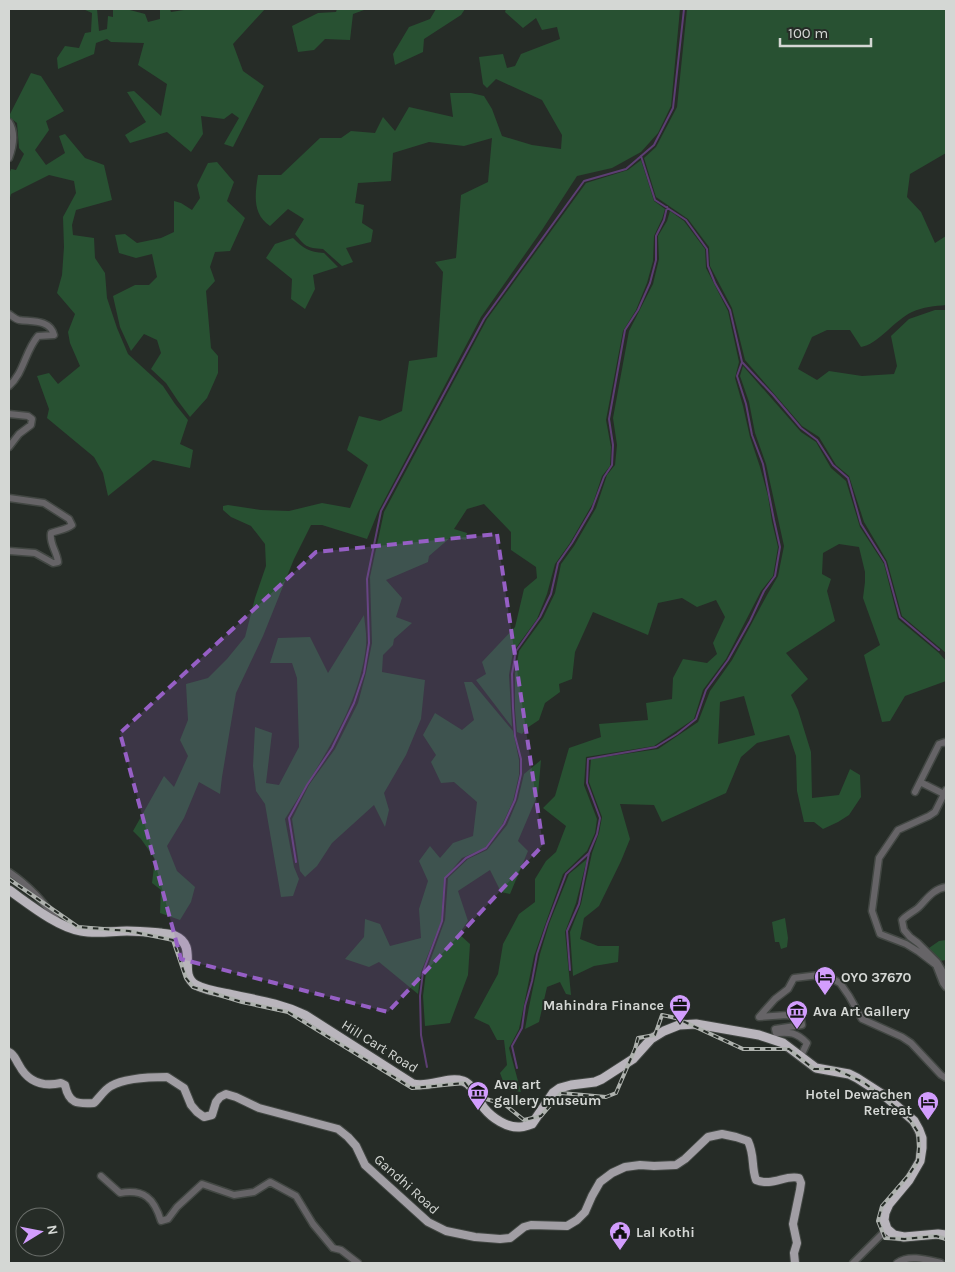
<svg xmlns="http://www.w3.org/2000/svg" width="955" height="1272" viewBox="0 0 955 1272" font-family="Karla,sans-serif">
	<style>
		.green { fill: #285132; fill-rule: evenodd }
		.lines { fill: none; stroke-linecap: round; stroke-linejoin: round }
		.stream { stroke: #5c3e73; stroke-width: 2 }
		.minor-casing { stroke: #424743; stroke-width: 9 }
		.major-casing { stroke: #424743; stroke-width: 10 }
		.highway-casing { stroke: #424743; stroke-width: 11 }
		.minor { stroke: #666467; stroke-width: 6 }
		.major { stroke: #a19ea4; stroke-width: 8 }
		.highway { stroke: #b9b5bc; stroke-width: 9 }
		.rail-casing { stroke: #aeb2ae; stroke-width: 4 }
		.rail { stroke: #262c27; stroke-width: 2; stroke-dasharray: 5.5; stroke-linecap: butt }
		.marked { fill: #965fc5; fill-opacity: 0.2; stroke: #965fc5; stroke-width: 4; stroke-dasharray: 10 6; stroke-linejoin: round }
		.labels { text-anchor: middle; stroke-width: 4; stroke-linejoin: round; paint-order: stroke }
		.poi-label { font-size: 14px; font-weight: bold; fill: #d4d7d4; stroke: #262c27; text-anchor: start }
		.street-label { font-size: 14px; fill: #d4d7d4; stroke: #262c27 }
	</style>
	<rect width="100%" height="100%" fill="#262c27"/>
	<!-- green -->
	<path class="green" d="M 83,9 L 97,9 L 99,31 L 107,29 L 108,16 L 113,17 L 113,9 L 126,9 L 145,14 L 148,22 L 160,19 L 160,9 L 170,9 L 171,12 L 190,9 L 275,9 L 265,9 L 233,44 L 243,71 L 264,86 L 233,147 L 224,144 L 239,118 L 232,113 L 224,119 L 201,116 L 203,134 L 191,152 L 167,132 L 130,143 L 125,135 L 146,122 L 127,92 L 134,91 L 161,116 L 167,84 L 138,65 L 144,43 L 111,42 L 107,39 L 96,43 L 94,54 L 58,69 L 57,58 L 65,46 L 79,48 L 85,33 L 91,32 L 92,13 Z
		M 337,9 L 364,9 L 364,10 L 353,14 L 350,40 L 325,39 L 314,50 L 298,52 L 292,26 L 318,13 L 336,12 Z
		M 436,9 L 465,9 L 461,15 L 424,39 L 423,52 L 395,65 L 393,54 L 409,27 L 430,19 Z
		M 506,9 L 680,9 L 671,106 L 658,133 L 641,152 L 612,168 L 577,176 L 542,230 L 481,317 L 378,512 L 367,539 L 322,525 L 311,525 L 294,559 L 263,636 L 236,693 L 222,777 L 220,794 L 199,782 L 184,818 L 167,846 L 177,871 L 195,887 L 191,902 L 180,920 L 160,913 L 161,890 L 152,883 L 155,859 L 141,839 L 133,831 L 164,776 L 174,787 L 188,756 L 180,740 L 188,720 L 186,684 L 208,678 L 227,659 L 245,637 L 255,598 L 266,566 L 265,544 L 251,526 L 231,517 L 223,510 L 223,506 L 228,505 L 261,510 L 289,511 L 322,503 L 350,508 L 368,465 L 347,450 L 359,416 L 380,421 L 402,411 L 409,361 L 437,357 L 443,272 L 435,262 L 456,258 L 461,195 L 488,182 L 492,138 L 464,146 L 429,142 L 393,153 L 391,181 L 358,183 L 355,203 L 364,205 L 362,223 L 373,230 L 371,242 L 346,248 L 353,262 L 342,266 L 323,249 C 306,248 305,246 295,234 L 304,219 L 288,209 L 270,226 C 252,214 255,194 258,175 L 281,175 L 320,138 L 341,138 L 351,131 L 375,133 L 383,117 L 395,131 L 409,107 L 453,117 L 450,93 L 471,93 L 484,96 L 492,109 L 502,136 L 532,145 L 561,149 L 562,135 L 542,100 L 496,79 L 487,88 L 483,84 L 479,57 L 503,54 L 507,68 L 515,66 L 521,54 L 560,39 L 557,27 L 542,30 L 536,18 L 523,28 L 505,12 Z
		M 687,9 L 946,9 L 946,153 L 910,174 L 907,197 L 921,212 L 935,243 L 946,236 L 946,305 C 935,306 923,307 912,312 C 896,319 877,345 861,347 L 850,330 L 827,330 L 812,337 L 798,369 L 817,380 L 829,371 L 862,376 L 894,374 L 897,366 L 891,336 L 909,319 L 935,310 L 946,310 L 946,653 L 902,616 L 887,561 L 864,522 L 849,476 L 836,465 L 819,437 L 802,426 L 745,360 L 732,308 L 710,266 L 709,247 L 688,219 L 656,197 L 644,158 L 656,147 L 677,107 Z
		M 31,73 L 41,76 L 64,111 L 46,121 L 49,130 L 35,150 L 46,165 L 65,153 L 59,136 L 65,134 L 85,158 L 104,165 L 112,200 L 76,210 L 72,225 L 73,235 L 94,238 L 95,258 L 105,273 L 107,298 L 117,328 L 128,354 L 163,386 L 175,404 L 188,420 L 180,444 L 193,450 L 190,468 L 153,460 L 108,496 L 103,473 L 94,457 L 47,418 L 49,409 L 37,376 L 49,373 L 58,384 L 80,366 L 70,343 L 68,332 L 75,314 L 57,293 L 62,275 L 64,247 L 63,217 L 76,193 L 74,181 L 49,175 L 11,194 L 9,201 L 9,174 L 11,169 L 16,170 L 24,154 L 19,148 L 17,123 L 9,117 L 9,116 Z
		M 641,160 L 654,201 L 665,209 L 662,219 L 654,236 L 653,261 L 647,283 L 636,310 L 623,331 L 606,420 L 611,447 L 610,466 L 602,476 L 593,503 L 570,543 L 555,564 L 547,594 L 537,619 L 513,652 L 509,675 L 512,727 L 476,680 L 486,674 L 482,662 L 515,627 L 524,589 L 537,578 L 536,567 L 511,550 L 511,532 L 484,504 L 467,509 L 454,529 L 467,533 L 466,540 L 451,537 L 429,556 L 428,562 L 386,580 L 402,598 L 396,617 L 412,623 L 394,639 L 393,645 L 383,655 L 382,672 L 425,680 L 421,719 L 406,755 L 384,793 L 389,810 L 385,827 L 374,805 L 332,843 L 317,866 L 305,877 L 300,871 L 292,819 L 309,785 L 335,749 L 358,703 L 366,673 L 372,643 L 370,577 L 384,512 L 487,319 L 586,183 L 628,170 Z
		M 217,162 L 234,182 L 227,201 L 245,218 L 230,251 L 215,252 L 210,267 L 215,281 L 206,291 L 211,348 L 218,356 L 218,373 L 207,398 L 190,417 L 178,401 L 166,383 L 151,369 L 161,353 L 157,340 L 144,334 L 131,351 L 120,327 L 113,296 L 135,285 L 149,285 L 157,277 L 152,254 L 136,258 L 119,253 L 115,235 L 125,234 L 137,243 L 161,238 L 174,232 L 174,201 L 181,203 L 192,210 L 200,198 L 197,185 L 208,163 Z
		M 670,211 L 684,221 L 705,249 L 706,268 L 728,311 L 739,362 L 735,378 L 743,406 L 750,437 L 760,467 L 768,496 L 772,522 L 778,547 L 773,576 L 761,591 L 726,659 L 703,690 L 694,719 L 654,746 L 586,757 L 584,785 L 597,819 L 595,833 L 587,851 L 563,874 L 534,956 L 519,1029 L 509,1048 L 521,1092 L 506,1089 L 500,1073 L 507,1065 L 504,1040 L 497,1040 L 489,1025 L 474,1018 L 498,974 L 503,944 L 519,914 L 535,902 L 535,879 L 546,861 L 556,852 L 566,826 L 543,808 L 555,796 L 569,748 L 601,737 L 599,724 L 648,720 L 646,703 L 672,699 L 673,678 L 683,659 L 707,663 L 717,654 L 713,643 L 725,617 L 716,600 L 697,607 L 682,598 L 658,603 L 648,635 L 593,612 L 575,652 L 572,679 L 559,684 L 560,692 L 545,703 L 539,720 L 527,728 L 522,734 L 517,732 L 515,709 L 515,673 L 519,651 L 543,618 L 555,593 L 561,564 L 574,546 L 596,508 L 607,475 L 615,465 L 617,445 L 613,418 L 629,331 L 653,284 L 659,259 L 658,236 L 667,221 Z
		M 293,238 C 303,248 309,252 324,253 L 338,267 L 313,275 L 315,289 L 305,309 L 291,299 L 292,279 L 266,258 L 275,244 Z
		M 743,366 L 801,432 L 816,442 L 831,468 L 846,481 L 860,527 L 884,564 L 898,619 L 939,653 L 946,661 L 946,681 L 905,696 L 890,721 L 882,722 L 864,655 L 880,645 L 863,598 L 865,582 L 865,572 L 859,547 L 839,544 L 823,553 L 822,574 L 831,579 L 827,591 L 835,621 L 786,653 L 808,679 L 791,695 L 798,710 L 811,752 L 812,798 L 839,795 L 850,769 L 860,775 L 861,797 L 849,815 L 838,822 L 823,829 L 814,822 L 804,822 L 797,791 L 796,756 L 789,735 L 757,743 L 741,757 L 726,793 L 662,822 L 654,805 L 620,804 L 630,839 L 621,861 L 599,906 L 584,918 L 580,939 L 598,946 L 619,946 L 618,962 L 594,966 L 573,976 L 570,932 L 581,904 L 592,853 L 599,833 L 602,817 L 589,782 L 591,759 L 658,749 L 698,722 L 710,691 L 732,660 L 767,595 L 778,576 L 784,546 L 766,464 L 755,433 L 749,402 L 740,376 ZM 744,696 L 755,735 L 718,744 L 720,702 Z
		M 364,615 C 365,625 367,636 366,646 C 359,710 318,765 285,819 L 294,867 L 299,879 L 293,896 L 281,897 L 265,804 L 256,791 L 253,766 L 255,727 L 272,733 L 266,783 L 279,785 L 299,747 L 297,678 L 292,663 L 270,663 L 278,638 L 310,637 L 328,673 Z
		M 464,682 L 472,682 L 513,731 L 519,760 L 519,775 L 513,801 L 502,825 L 485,848 L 462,858 L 444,879 L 441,922 L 421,972 L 418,994 L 379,962 L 369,967 L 345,959 L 364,937 L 365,919 L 380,924 L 390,946 L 421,938 L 419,909 L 428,881 L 419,861 L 430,846 L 440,858 L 453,843 L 473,836 L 477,802 L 454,782 L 441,783 L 431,762 L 436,755 L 423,735 L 435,713 L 462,730 L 474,720 Z
		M 541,760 L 538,794 L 518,841 L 528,851 L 510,894 L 501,892 L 490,870 L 458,891 L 468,921 L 459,934 L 470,944 L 468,975 L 450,1023 L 425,1026 L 423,996 L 426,972 L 445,920 L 448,878 L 468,859 L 487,850 L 507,825 L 518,799 L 524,774 Z
		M 587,859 L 576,903 L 565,932 L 571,995 L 566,994 L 560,982 L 547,987 L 539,1022 L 525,1029 L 529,1007 L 540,954 L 549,924 L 569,874 Z
		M 785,918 L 788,938 L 787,947 L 781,949 L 779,942 L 775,942 L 772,922 Z
		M 946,940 L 946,960 L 940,961 L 929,948 L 939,941 Z"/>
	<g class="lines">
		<!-- stream -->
		<path class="stream" d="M 742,362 L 773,395 L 801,428 L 817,440 L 833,465 L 848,478 L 861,524 L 885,562 L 900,617 L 939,650
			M 296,862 L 289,818 L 307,785 L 332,748 L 354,703 L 364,673 L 369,643 L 367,579 L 381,511 L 484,319 L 584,181 L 626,169 L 654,145 L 673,108 L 684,9
			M 570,970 L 567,931 L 579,904 L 589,853 L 597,834 L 600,818 L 587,783 L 588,759 L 656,747 L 677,734 L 696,719 L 706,690 L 728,660 L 750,621 L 764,591 L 775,576 L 780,547 L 774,520 L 763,464 L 752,435 L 746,404 L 737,376 L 742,362 L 730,310 L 715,283 L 708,266 L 707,249 L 686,220 L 655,200 L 641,156
			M 427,1067 L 421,1035 L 420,996 L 423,972 L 442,921 L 445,878 L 466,858 L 486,848 L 504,824 L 515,800 L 521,774 L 521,759 L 515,736 L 513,708 L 512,674 L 516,651 L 540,617 L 551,594 L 558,563 L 572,543 L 592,509 L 604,477 L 612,465 L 613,445 L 609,419 L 625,330 L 638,310 L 650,283 L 656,260 L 656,236 L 664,220 L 667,207
			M 517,1068 L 512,1046 L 522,1028 L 525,1006 L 532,981 L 537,954 L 547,924 L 566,874 L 589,853"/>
		<!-- minor casing -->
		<g class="minor-casing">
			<path id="minor" d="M 9,122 C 16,133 13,147 9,158
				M 9,314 C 12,316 15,319 19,320 C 31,322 50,319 54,335 L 38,336 C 25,351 24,373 9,386
				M 9,414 L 28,416 L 32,419 L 31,425 L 19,434 L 9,447
				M 9,498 L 44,503 L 69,519 L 72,525 C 66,530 58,530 51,533 C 49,544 57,551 58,562 L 53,563 L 35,553 L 9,551
				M 920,782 L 944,794
				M 946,790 L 935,812 L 929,816 L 898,830 L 879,858 L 872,911 L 880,934 L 906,944 L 919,952 L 936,965 L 943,983 L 946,987
				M 915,792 L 939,744 L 945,742 L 946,743
				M 9,872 C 31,887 42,901 58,921
				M 946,887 C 933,889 927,899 918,908 C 913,912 907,915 902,920 L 904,930 L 910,937 L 918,943 L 937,962 L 946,977
				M 801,1056 L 807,1043 C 796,1032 790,1032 776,1033 L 775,1029 L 802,1025 L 801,1019 L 787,1015 L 759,1017 L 775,999 L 788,989 L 794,978 L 819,975 L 829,977 L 840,983 L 849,996 L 862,1019 L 902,1037 L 911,1043 L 941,1075 L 946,1078
				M 101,1176 L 120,1193 C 144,1189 154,1198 161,1221 L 168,1219 L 177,1207 L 202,1184 L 234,1195 L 254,1192 L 270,1182 L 296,1196 L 313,1224 L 333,1248 L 341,1250 L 358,1263
				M 853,1263 L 887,1229
				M 897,1263 C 909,1254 928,1260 941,1263"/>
		</g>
		<!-- major casing -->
		<g class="major-casing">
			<path id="major" d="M 9,1052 C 15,1055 15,1059 19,1065 C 28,1082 43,1087 61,1083 L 65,1085 C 69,1104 77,1104 94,1103 C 99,1098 105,1089 111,1086 C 125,1078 151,1077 167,1077 L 184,1088 L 191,1105 L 197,1112 L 204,1117 L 212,1115 L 216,1102 L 220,1097 L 226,1094 L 236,1097 L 259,1108 L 338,1129 L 348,1137 L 356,1146 L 365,1165 L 428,1222 L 446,1231 L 475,1237 L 500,1239 L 510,1238 L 524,1227 L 531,1225 L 567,1226 L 577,1220 L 585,1212 L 592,1196 L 600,1182 L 612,1173 L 625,1167 L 640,1165 L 654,1166 L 676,1165 L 685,1159 L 708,1137 L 722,1134 L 736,1137 L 748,1141 C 755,1156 751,1166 756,1180 C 772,1187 786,1174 799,1178 L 801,1183 L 800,1190 L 793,1224 L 797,1243 L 794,1253 L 795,1263"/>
		</g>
		<!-- highway casing -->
		<g class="highway-casing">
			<path id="highway" d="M 9,890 C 29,904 57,927 81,931 C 96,934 112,931 127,931 C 138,931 149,932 161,933 C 165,934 171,934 175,936 C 199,946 177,974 196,985 C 205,990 218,992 229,994 C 256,1000 279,1003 305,1015 L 413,1084 C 431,1088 447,1076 463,1081 C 474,1085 477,1099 484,1108 C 492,1118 507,1128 520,1127 C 524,1127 528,1125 532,1124 L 553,1093 L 560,1088 L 571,1085 L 595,1082 L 602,1079 L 633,1059 L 651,1039 L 664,1031 L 679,1025 L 696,1024 L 759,1035 L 783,1043 L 816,1068 L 849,1074 L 857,1078 L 885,1096 L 914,1121 L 919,1130 L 922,1138 L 922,1148 L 920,1161 L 909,1180 L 889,1204 L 885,1213 L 884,1220 L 887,1229 L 894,1235 L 904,1237 L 938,1234 L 946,1235"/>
		</g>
		<!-- minor -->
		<use href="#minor" class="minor"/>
		<!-- major -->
		<use href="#major" class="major"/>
		<!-- highway -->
		<use href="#highway" class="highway"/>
		<!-- rail casing -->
		<g class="rail-casing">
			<path id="rail" d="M 9,879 L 78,927 L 129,931 L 173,940 L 186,978 L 193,987 L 242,1002 L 288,1012 L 412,1088 L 465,1083 L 475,1096 L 504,1104 L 524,1120 L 541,1116 L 561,1093 L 606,1097 L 616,1093 L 635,1049 L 638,1038 L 655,1035 L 662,1015 L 676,1018 L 743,1049 L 789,1049 L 814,1069 L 835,1069 L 863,1082 L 885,1098 L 910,1120 L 918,1132 L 919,1147 L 918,1161 L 908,1176 L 882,1206 L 878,1221 L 885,1238 L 905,1239 L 936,1236 L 946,1239"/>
		</g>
		<!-- rail -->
		<use href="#rail" class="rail"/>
	</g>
	<!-- marked area -->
	<path class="marked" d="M 497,534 L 543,845 L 388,1012 L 181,959 L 120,733 L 316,552 Z"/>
	<!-- icons -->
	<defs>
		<g id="hotel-pin" transform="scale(1.125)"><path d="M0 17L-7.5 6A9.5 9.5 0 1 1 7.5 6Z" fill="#d29dfd" stroke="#262c27"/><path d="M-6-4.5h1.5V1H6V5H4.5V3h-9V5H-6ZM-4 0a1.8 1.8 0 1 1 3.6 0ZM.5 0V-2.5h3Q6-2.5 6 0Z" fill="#111"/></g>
		<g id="office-pin" transform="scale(1.125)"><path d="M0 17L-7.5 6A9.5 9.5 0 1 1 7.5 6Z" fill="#d29dfd" stroke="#262c27"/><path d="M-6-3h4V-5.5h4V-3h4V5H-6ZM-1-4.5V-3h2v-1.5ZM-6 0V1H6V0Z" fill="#111"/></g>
		<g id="museum-pin" transform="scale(1.125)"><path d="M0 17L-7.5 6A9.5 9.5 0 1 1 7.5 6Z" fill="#d29dfd" stroke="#262c27"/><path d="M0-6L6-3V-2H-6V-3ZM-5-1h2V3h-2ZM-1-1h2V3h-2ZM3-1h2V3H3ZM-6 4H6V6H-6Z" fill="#111"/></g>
		<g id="civic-pin" transform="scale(1.125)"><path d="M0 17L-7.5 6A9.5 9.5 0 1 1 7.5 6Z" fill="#d29dfd" stroke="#262c27"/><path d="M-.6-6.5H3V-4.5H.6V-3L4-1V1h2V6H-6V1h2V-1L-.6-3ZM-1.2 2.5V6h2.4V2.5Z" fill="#111"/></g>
	</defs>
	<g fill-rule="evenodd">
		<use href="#hotel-pin" x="825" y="977"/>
		<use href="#office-pin" x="680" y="1005"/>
		<use href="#museum-pin" x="797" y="1011"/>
		<use href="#museum-pin" x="478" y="1092"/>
		<use href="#hotel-pin" x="928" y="1102"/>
		<use href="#civic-pin" x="620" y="1232"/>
	</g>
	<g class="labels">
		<!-- poi labels -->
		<g class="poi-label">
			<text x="841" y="982">OYO 37670</text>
			<text x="664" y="1010" text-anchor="end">Mahindra Finance</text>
			<text x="813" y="1016">Ava Art Gallery</text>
			<text x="494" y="1089">Ava art<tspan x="494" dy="16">gallery museum</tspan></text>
			<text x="912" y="1099" text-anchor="end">Hotel Dewachen<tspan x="912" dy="16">Retreat</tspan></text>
			<text x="636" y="1237">Lal Kothi</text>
		</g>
		<!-- street labels -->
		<g class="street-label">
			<text transform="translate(380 1046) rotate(32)" y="5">Hill Cart Road</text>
			<text transform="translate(407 1184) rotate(42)" y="5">Gandhi Road</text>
		</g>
	</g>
	<!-- border -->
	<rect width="955" height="1272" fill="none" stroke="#d4d7d4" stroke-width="20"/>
	<!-- north arrow -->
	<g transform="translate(40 1232) rotate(80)"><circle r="24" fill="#262c27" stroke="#6c706c"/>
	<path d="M0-4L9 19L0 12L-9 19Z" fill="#d29dfd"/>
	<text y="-8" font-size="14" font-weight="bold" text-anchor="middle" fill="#d4d7d4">N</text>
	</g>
	<!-- scale -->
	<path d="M780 38v8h91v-8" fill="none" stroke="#d4d7d4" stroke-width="2.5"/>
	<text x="788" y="38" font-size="15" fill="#d4d7d4" stroke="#262c27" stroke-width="4" paint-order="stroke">100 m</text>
</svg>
